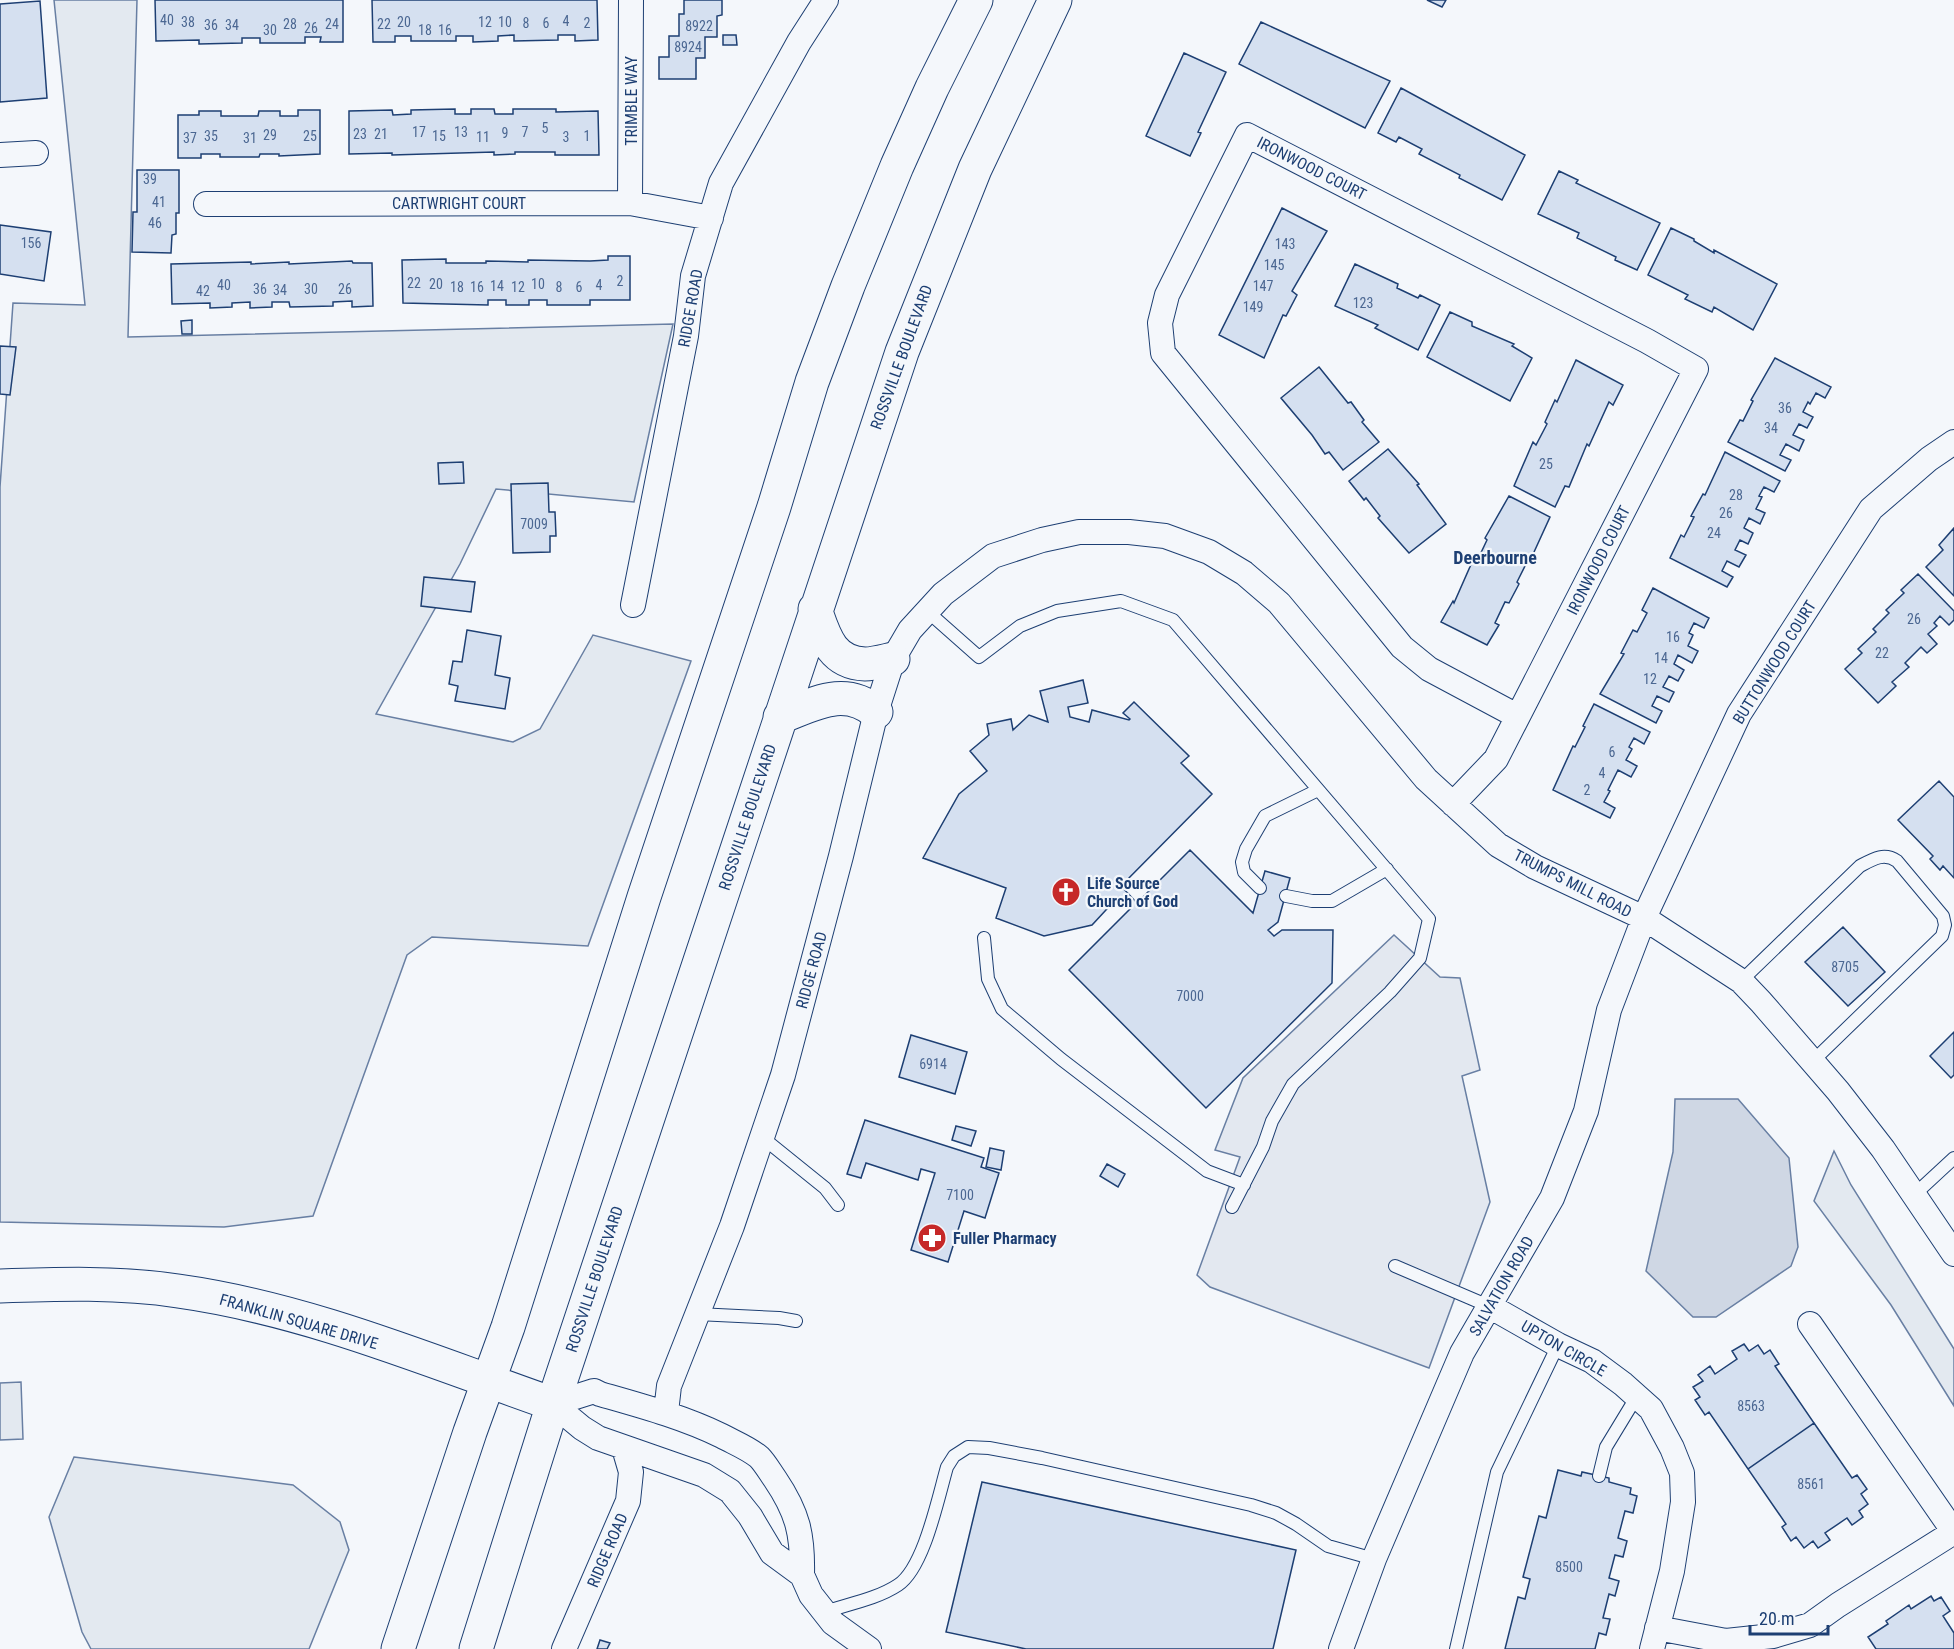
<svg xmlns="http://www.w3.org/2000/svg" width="1954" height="1649" viewBox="0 0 1954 1649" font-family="'Roboto Condensed',sans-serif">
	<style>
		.green { fill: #e3e9f0; stroke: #687fa3; stroke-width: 1.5 }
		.parking { fill: #e3e8f0; stroke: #687fa3; stroke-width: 1.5 }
		.water { fill: #cfd7e4; stroke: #687fa3; stroke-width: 1.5 }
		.building { fill: #d5e0f0; stroke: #1d3f73; stroke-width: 1.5 }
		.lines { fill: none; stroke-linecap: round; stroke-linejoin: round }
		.lane-casing { stroke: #1d3f73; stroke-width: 14 }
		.street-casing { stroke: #1d3f73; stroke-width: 26 }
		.secondary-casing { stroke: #1d3f73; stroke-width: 35 }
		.lane { stroke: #f4f7fb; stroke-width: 12 }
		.street { stroke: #f4f7fb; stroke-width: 24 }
		.secondary { stroke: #f4f7fb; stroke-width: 33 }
		.labels { text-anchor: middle; stroke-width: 4.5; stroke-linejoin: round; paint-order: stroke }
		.number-label { font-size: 14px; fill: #4b6792 }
		.street-label { font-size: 16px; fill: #1d3f73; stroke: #f4f7fb }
		.poi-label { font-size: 16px; font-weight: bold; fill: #1d3f73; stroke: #f4f7fb; text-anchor: start }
		.neighbourhood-label { font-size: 18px; font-weight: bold; fill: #1d3f73; stroke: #f4f7fb }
	</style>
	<rect width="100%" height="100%" fill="#f4f7fb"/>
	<!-- green -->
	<path class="green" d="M 54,0 L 137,0 L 128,337 L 673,324 L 634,502 L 496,489 L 460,564 L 376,714 L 513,742 L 540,729 L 593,635 L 691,661 L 588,946 L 432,937 L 407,955 L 313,1216 L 224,1227 L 0,1222 L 0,487 L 13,303 L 85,305 Z
		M 1834,1151 L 1851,1185 L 1954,1349 L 1954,1406 L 1891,1305 L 1814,1201 Z
		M 21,1382 L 23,1439 L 0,1440 L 0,1383 Z
		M 74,1457 L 293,1485 L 340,1522 L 349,1550 L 309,1649 L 91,1649 L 82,1632 L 49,1517 Z"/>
	<!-- parking -->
	<path class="parking" d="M 1394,935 L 1440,977 L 1460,978 L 1480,1070 L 1462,1076 L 1490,1202 L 1429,1368 L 1210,1287 L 1197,1275 L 1240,1157 L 1215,1150 L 1243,1078 Z"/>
	<!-- water -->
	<path class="water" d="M 1675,1099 L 1738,1099 L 1789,1158 L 1798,1247 L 1791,1266 L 1716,1317 L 1693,1317 L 1646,1271 L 1673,1152 Z"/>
	<!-- building -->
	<path class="building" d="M 155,0 L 343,0 L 343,42 L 320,42 L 321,37 L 305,37 L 305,43 L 260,43 L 260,38 L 242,38 L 242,43 L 199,44 L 199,40 L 156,41 Z
		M 372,0 L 597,0 L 598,40 L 575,41 L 575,35 L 558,35 L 558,40 L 514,41 L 514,35 L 498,36 L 498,41 L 473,42 L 473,36 L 456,36 L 456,41 L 411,41 L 411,36 L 395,36 L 395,42 L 373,42 Z
		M 684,0 L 722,0 L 722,15 L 717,16 L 717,37 L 705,37 L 705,58 L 696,58 L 696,79 L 659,79 L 659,57 L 669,57 L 669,36 L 679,36 L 679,14 L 684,14 Z
		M 1427,0 L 1446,0 L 1442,7 Z
		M 40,1 L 47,98 L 0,102 L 0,4 Z
		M 1261,22 L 1390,81 L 1365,128 L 1239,64 Z
		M 723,35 L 736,35 L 737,45 L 723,45 Z
		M 1184,53 L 1226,72 L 1198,132 L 1201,133 L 1190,156 L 1146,136 Z
		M 1401,88 L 1525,155 L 1502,200 L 1459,178 L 1460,175 L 1419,154 L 1422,149 L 1399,137 L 1396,142 L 1378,133 Z
		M 455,109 L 455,114 L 471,114 L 471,109 L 494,109 L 495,114 L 513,114 L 513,109 L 556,109 L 556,112 L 598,111 L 599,155 L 555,155 L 555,152 L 515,152 L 515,154 L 494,155 L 494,152 L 392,155 L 392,153 L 349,154 L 349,111 L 392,110 L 393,115 L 411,114 L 411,110 Z
		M 298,110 L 320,110 L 320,154 L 279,156 L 279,154 L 260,154 L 259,157 L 220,157 L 220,154 L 201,154 L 201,158 L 178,158 L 178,115 L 199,115 L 199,111 L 221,111 L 221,116 L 258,116 L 259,111 L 280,111 L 280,116 L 298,116 Z
		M 137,170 L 179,170 L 179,213 L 176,213 L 176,234 L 172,235 L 171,253 L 132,252 L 133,212 L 137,212 Z
		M 1559,171 L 1578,180 L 1576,183 L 1660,223 L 1637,270 L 1615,260 L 1616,257 L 1577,238 L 1579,233 L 1538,214 Z
		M 1282,208 L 1327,231 L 1292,291 L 1297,295 L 1286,316 L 1283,315 L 1264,358 L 1219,335 Z
		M 0,225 L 51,232 L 44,281 L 0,274 Z
		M 1671,228 L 1694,239 L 1694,241 L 1714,253 L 1714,250 L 1777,284 L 1753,330 L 1714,307 L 1712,312 L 1685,299 L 1688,295 L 1648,275 Z
		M 608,256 L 630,256 L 630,300 L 590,300 L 590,305 L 547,305 L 547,300 L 529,300 L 529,305 L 506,305 L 506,300 L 488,300 L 488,305 L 403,303 L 402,260 L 446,259 L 446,263 L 486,263 L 486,261 L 528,262 L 528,260 L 590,261 L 608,260 Z
		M 352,261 L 353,263 L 372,263 L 373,306 L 352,307 L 352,301 L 333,302 L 333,306 L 290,307 L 289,302 L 272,302 L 272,307 L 250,308 L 250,302 L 232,303 L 232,307 L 210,308 L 210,303 L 172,304 L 171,264 L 251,262 L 251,264 L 289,262 L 289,264 Z
		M 1355,264 L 1398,284 L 1397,288 L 1418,298 L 1420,295 L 1440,305 L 1418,350 L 1375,328 L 1378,325 L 1335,306 Z
		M 1450,312 L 1472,322 L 1472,326 L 1514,344 L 1512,346 L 1532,358 L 1510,401 L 1427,357 Z
		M 192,320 L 192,334 L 182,334 L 181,321 Z
		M 0,346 L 16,347 L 10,395 L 0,394 Z
		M 1775,358 L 1831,387 L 1825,398 L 1816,393 L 1810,404 L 1808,402 L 1803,412 L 1813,417 L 1807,428 L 1799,424 L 1793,435 L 1804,440 L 1799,451 L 1786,444 L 1780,455 L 1791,460 L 1785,471 L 1728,442 L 1740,420 L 1743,421 L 1753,401 L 1751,400 Z
		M 1576,360 L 1623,385 L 1613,405 L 1609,402 L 1589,446 L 1587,444 L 1569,487 L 1565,486 L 1555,507 L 1514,486 L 1533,442 L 1536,445 L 1547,424 L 1545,422 L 1555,400 L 1557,402 Z
		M 1319,367 L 1348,403 L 1351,402 L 1364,420 L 1362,422 L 1379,442 L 1343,470 L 1329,452 L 1325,454 L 1312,435 L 1281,398 Z
		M 1388,449 L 1419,484 L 1417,485 L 1446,524 L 1409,553 L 1378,518 L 1380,516 L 1366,498 L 1364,500 L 1349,481 Z
		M 1725,452 L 1780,481 L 1774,492 L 1764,487 L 1759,496 L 1762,497 L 1756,509 L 1765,513 L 1760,524 L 1749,518 L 1744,528 L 1753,533 L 1748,544 L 1740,540 L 1735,550 L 1746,555 L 1739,567 L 1727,561 L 1722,571 L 1733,577 L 1727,587 L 1670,558 L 1681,535 L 1684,537 L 1694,517 L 1691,516 L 1703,494 L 1705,495 Z
		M 463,462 L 464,483 L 439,484 L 438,463 Z
		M 548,483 L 549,512 L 555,512 L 556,536 L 550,536 L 550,552 L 513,553 L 511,484 Z
		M 1509,496 L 1550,517 L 1529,563 L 1528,560 L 1517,582 L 1519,584 L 1509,603 L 1505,602 L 1495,623 L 1499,625 L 1487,645 L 1441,622 L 1453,601 L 1454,603 L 1473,560 L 1477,561 L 1487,540 L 1485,538 Z
		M 1954,528 L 1954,596 L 1926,567 L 1943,550 L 1939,545 Z
		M 1918,574 L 1954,611 L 1954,620 L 1949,625 L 1940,616 L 1934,623 L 1937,626 L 1928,634 L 1937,644 L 1927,653 L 1921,647 L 1905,663 L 1909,667 L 1892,682 L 1896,686 L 1878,703 L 1845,669 L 1862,653 L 1858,649 L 1876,632 L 1873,629 L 1889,613 L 1886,610 L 1904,593 L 1901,590 Z
		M 424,577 L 475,582 L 471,612 L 421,606 Z
		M 1653,588 L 1709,618 L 1704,628 L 1694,623 L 1689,633 L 1693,635 L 1688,646 L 1698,651 L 1692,663 L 1678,655 L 1674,664 L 1684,670 L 1678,681 L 1669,676 L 1663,687 L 1674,692 L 1669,702 L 1657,696 L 1652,706 L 1662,711 L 1656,723 L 1600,694 L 1624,654 L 1621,653 L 1633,630 L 1637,632 L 1647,613 L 1642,610 Z
		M 467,630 L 501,636 L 495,675 L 510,678 L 505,709 L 455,701 L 458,686 L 449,684 L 453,661 L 462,662 Z
		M 1083,680 L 1088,703 L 1068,707 L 1070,717 L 1089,722 L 1092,710 L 1129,720 L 1130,719 L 1123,713 L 1134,702 L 1189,756 L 1181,763 L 1212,794 L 1121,886 L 1137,903 L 1190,850 L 1253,913 L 1265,871 L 1290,878 L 1278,922 L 1268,930 L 1274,936 L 1282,930 L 1333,930 L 1332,983 L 1206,1108 L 1069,970 L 1130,909 L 1118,897 L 1092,925 L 1044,936 L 996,918 L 1006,888 L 923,858 L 959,794 L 987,771 L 970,751 L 989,735 L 987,724 L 1011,719 L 1013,730 L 1029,715 L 1048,722 L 1040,691 Z
		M 1594,704 L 1650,732 L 1644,744 L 1634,738 L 1629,747 L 1632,749 L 1626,760 L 1637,766 L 1631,777 L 1618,770 L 1608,790 L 1610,791 L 1604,802 L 1615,808 L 1610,818 L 1553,790 L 1573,746 L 1575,747 L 1585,727 L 1583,726 Z
		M 1939,781 L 1954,797 L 1954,878 L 1943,866 L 1940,870 L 1930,859 L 1933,856 L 1898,820 Z
		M 1843,927 L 1885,972 L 1848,1006 L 1805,962 Z
		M 1954,1032 L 1954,1075 L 1951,1078 L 1930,1056 Z
		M 911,1035 L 967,1052 L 955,1094 L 899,1077 Z
		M 865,1120 L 984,1158 L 981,1167 L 999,1173 L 985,1218 L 964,1211 L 948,1262 L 911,1250 L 935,1173 L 921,1169 L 918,1180 L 866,1163 L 861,1178 L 847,1174 Z
		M 956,1126 L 976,1131 L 971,1146 L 952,1140 Z
		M 990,1148 L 1004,1151 L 1001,1170 L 986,1167 Z
		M 1107,1164 L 1125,1174 L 1118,1187 L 1100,1176 Z
		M 1744,1344 L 1749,1351 L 1758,1345 L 1764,1354 L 1770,1350 L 1779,1364 L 1775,1366 L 1814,1423 L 1748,1469 L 1709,1412 L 1705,1415 L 1695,1400 L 1700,1397 L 1693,1387 L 1703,1381 L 1698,1375 L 1710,1366 L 1715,1374 L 1737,1359 L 1732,1351 Z
		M 1814,1423 L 1852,1478 L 1857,1475 L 1867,1489 L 1861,1494 L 1868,1504 L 1859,1511 L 1863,1517 L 1852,1525 L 1847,1518 L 1825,1533 L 1830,1540 L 1818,1548 L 1813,1541 L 1804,1548 L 1796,1537 L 1791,1541 L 1782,1527 L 1786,1524 L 1748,1469 Z
		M 1558,1470 L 1581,1476 L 1582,1472 L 1609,1478 L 1609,1482 L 1631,1488 L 1630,1494 L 1637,1496 L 1633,1513 L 1625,1511 L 1618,1538 L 1627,1541 L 1623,1557 L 1615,1555 L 1609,1578 L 1619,1581 L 1615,1596 L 1609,1594 L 1603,1618 L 1610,1619 L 1606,1635 L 1599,1633 L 1595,1649 L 1505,1649 L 1518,1597 L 1525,1599 L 1530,1579 L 1523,1577 L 1539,1516 L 1546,1518 Z
		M 982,1482 L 1296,1550 L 1273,1649 L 1026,1649 L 946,1632 Z
		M 1931,1596 L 1934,1601 L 1941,1597 L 1950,1611 L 1943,1616 L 1954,1633 L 1954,1649 L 1876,1649 L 1868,1637 L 1888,1624 L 1886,1621 L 1909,1605 L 1911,1609 Z
		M 600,1640 L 610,1643 L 607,1649 L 597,1649 Z"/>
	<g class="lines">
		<!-- lane casing -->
		<g class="lane-casing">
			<path id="lane" d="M 927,611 L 979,657 L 1020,626 L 1057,611 L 1121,601 L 1173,620 L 1429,919 L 1420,958 L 1390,992 L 1293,1084 L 1272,1121 L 1263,1147 L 1232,1207
				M 1260,888 L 1244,872 L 1242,862 L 1246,849 L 1265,816 L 1318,790
				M 1286,896 L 1312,901 L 1332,901 L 1387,869
				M 984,938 L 988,979 L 1002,1009 L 1061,1059 L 1207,1171 L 1244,1185
				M 1741,981 L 1860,866 C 1873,859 1884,852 1897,861 L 1943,916 L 1945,925 L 1942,936 L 1812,1062
				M 763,1138 L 825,1188 L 838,1205
				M 1914,1195 L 1954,1158
				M 1395,1266 L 1491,1307
				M 697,1314 L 779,1318 L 796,1321
				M 1599,1476 L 1606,1447 L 1637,1396
				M 824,1612 C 848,1604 877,1599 898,1585 C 924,1568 938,1498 947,1467 L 954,1456 L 968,1447 L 989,1448 L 1042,1458 L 1251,1505 L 1276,1513 L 1296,1524 L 1328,1546 L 1374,1559
				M 1456,1649 L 1497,1472 L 1558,1345"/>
		</g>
		<!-- street casing -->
		<g class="street-casing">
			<path id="street" d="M 0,155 L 36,153
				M 630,203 L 631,0
				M 206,204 L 630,203 L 711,218
				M 633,605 L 686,336 L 693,276 L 721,183 L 799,42 L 826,0
				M 1453,804 L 1496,759 L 1696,369 L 1647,341 L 1247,135 L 1167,295 L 1160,323 L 1163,353 L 1402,647 L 1429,669 L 1517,716
				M 1491,1307 L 1558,1345 L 1592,1361 L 1623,1384 L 1651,1409 L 1672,1448 L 1682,1473 L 1683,1502 L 1672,1571 L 1652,1649
				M 553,1404 L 582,1428 L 598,1438 L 704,1475 L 730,1491 L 750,1516 L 772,1553 L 802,1575 L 811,1595 L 833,1623 L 869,1649
				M 553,1404 L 594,1391 L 600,1394 C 642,1406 683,1417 722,1436 C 735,1443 748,1448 759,1457 C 765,1463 770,1472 775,1479 C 798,1513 803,1535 802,1575
				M 666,1412 L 669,1386 L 732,1226 L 783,1075 L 841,856 L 876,712 L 893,659 L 910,630 L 943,594 L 993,556 L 1042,540 L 1079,532 L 1129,532 L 1165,536 L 1209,552 L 1244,573 L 1279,603 L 1426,779 L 1498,845 L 1535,867 L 1644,918 L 1741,981 L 1761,1002 L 1838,1091 L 1883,1149 L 1954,1254
				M 1657,1628 L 1726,1641 L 1773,1636 L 1810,1625 L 1838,1605 L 1954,1532 L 1810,1324
				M 564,1649 L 628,1501 L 631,1472 L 624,1448
				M 1341,1649 L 1374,1559 L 1462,1353 L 1552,1198 L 1586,1111 L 1609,1010 L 1644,918 L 1739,714 L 1871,509 L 1929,459 L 1954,442"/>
		</g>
		<!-- secondary casing -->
		<g class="secondary-casing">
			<path id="secondary" d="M 815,609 C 824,635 831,663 865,664 C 874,664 884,661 893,659
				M 780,717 C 813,705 844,685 876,712
				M 0,1286 C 59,1284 119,1282 178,1291 C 307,1309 430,1361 553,1404
				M 398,1649 L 470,1432 L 508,1327 L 644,897 L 774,507 L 812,382 L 848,286 L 897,166 L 932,88 L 976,0
				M 476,1649 L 553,1404 L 902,352 L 975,169 L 1055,0"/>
		</g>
		<!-- lane -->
		<use href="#lane" class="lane"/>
		<!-- street -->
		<use href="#street" class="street"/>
		<!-- secondary -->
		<use href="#secondary" class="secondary"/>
	</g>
	<!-- icons -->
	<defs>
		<g id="church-disc" transform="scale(1.5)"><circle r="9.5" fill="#c62828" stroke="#f4f7fb"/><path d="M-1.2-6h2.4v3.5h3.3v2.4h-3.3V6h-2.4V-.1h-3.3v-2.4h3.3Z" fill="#fff"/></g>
		<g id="pharmacy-disc" transform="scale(1.5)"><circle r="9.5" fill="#c62828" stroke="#f4f7fb"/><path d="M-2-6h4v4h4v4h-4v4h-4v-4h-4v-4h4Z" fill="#fff"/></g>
	</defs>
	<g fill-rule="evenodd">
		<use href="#church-disc" x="1066" y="892"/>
		<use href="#pharmacy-disc" x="932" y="1238"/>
	</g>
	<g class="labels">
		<!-- number labels -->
		<g class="number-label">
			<text x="167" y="25">40</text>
			<text x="566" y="26">4</text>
			<text x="188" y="27">38</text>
			<text x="404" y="27">20</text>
			<text x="485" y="27">12</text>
			<text x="505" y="27">10</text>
			<text x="526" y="28">8</text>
			<text x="546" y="28">6</text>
			<text x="587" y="28">2</text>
			<text x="290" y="29">28</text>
			<text x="332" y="29">24</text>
			<text x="384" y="29">22</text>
			<text x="211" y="30">36</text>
			<text x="232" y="30">34</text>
			<text x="699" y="31">8922</text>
			<text x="311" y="33">26</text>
			<text x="270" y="35">30</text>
			<text x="425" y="35">18</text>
			<text x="445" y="35">16</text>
			<text x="688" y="52">8924</text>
			<text x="545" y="133">5</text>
			<text x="419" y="137">17</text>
			<text x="461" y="137">13</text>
			<text x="525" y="137">7</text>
			<text x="505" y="138">9</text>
			<text x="360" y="139">23</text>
			<text x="381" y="139">21</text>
			<text x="270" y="140">29</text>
			<text x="211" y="141">35</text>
			<text x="310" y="141">25</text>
			<text x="439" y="141">15</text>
			<text x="587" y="141">1</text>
			<text x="483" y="142">11</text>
			<text x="566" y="142">3</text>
			<text x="190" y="143">37</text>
			<text x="250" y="143">31</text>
			<text x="150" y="184">39</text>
			<text x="159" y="207">41</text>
			<text x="155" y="228">46</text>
			<text x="31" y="248">156</text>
			<text x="1285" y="249">143</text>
			<text x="1274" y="270">145</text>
			<text x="620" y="286">2</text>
			<text x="414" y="288">22</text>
			<text x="436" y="289">20</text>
			<text x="538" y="289">10</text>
			<text x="224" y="290">40</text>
			<text x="599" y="290">4</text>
			<text x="497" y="291">14</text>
			<text x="1263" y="291">147</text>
			<text x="457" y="292">18</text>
			<text x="477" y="292">16</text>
			<text x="518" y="292">12</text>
			<text x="559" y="292">8</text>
			<text x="579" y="292">6</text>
			<text x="260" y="294">36</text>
			<text x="311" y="294">30</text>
			<text x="345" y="294">26</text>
			<text x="280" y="295">34</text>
			<text x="203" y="296">42</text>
			<text x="1363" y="308">123</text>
			<text x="1253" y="312">149</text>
			<text x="1785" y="413">36</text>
			<text x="1771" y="433">34</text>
			<text x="1546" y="469">25</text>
			<text x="1736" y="500">28</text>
			<text x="1726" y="518">26</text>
			<text x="534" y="529">7009</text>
			<text x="1714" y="538">24</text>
			<text x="1914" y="624">26</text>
			<text x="1673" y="642">16</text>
			<text x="1882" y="658">22</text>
			<text x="1661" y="663">14</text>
			<text x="1650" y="684">12</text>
			<text x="1612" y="757">6</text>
			<text x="1602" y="778">4</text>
			<text x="1587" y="795">2</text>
			<text x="1845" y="972">8705</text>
			<text x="1190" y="1001">7000</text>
			<text x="933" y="1069">6914</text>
			<text x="960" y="1200">7100</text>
			<text x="1751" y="1411">8563</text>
			<text x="1811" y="1489">8561</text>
			<text x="1569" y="1572">8500</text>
		</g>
		<!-- street labels -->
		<g class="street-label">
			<text transform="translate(631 101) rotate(-90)" y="6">TRIMBLE WAY</text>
			<text transform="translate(1312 168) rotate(27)" y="6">IRONWOOD COURT</text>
			<text x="459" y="209">CARTWRIGHT COURT</text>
			<text transform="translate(690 308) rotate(-80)" y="6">RIDGE ROAD</text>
			<text transform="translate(901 357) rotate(-70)" y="6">ROSSVILLE BOULEVARD</text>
			<text transform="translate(1598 560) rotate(-63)" y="6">IRONWOOD COURT</text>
			<text transform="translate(1774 662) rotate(-58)" y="6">BUTTONWOOD COURT</text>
			<text transform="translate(747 817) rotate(-72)" y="6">ROSSVILLE BOULEVARD</text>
			<text transform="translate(1573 883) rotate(27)" y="6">TRUMPS MILL ROAD</text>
			<text transform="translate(811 970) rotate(-75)" y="6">RIDGE ROAD</text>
			<text transform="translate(594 1279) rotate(-72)" y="6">ROSSVILLE BOULEVARD</text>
			<text transform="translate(1501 1286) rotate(-60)" y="6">SALVATION ROAD</text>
			<text transform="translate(299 1321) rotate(16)" y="6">FRANKLIN SQUARE DRIVE</text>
			<text transform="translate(1564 1348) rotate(30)" y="6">UPTON CIRCLE</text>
			<text transform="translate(607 1550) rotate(-67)" y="6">RIDGE ROAD</text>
		</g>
		<!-- poi labels -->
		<g class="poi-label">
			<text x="1087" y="889">Life Source<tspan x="1087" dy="18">Church of God</tspan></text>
			<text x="953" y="1244">Fuller Pharmacy</text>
		</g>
		<!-- neighbourhood labels -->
		<g class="neighbourhood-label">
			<text x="1495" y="564">Deerbourne</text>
		</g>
	</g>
	<!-- scale -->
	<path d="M1750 1625v9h78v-9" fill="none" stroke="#1d3f73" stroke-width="3"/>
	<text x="1759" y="1625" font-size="18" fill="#1d3f73" stroke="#f4f7fb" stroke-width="4.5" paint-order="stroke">20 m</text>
</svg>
